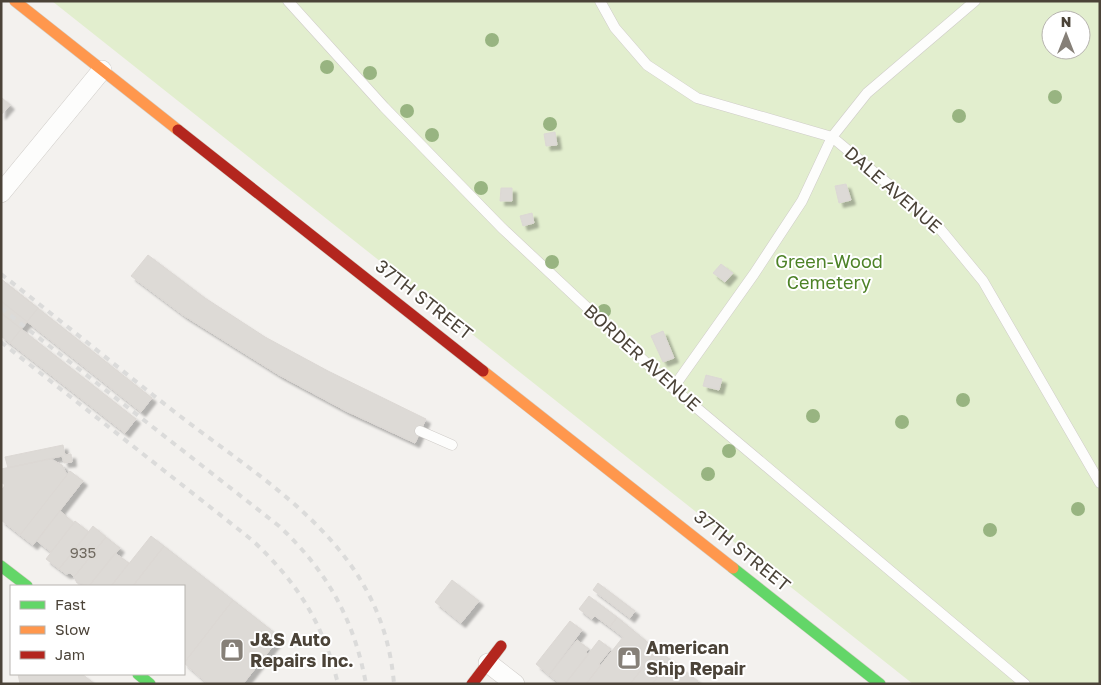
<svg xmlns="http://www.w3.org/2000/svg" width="1101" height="685" viewBox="0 0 1101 685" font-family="'Golos Text',sans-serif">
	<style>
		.green { fill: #e2eece; fill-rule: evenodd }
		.building { fill: #dddad6; stroke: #dcd8d4; filter: url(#shadow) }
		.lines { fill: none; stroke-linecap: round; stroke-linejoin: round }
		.lane-casing { stroke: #cfccc8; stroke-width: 11 }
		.street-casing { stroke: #cfccc8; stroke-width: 20 }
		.fast-casing { stroke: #d3cec4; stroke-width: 12 }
		.slow-casing { stroke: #d3cec4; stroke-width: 12 }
		.jam-casing { stroke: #d3cec4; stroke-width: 12 }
		.lane { stroke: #fdfdfc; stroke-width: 10 }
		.street { stroke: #fdfdfc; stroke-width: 19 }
		.fast { stroke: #63d668; stroke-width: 11 }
		.slow { stroke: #ff974d; stroke-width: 11 }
		.jam { stroke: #b3261e; stroke-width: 11 }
		.rail { stroke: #dbdbda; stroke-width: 4; stroke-dasharray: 6 6; stroke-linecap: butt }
		.tree { fill: #98b481 }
		.labels { text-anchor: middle; stroke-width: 4; stroke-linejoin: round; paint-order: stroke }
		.number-label { font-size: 15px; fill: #706a60 }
		.street-label { font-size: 18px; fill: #4b4338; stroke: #fff }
		.park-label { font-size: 18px; fill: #4d8227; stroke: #fff }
		.poi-label { font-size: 18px; font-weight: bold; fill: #4b4338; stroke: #fff; text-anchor: start }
	</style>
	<defs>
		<filter id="shadow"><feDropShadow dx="4.5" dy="4.5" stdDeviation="1" flood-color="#0004"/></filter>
	</defs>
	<rect width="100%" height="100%" fill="#f3f1ee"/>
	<!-- green -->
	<path class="green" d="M 52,1 L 1100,1 L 1100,684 L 913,684 ZM 1051,20 L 1081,20 L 1081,50 L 1051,50 Z"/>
	<!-- building -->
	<path class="building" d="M 1,97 L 10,105 L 1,115 Z
		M 555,132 L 557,145 L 546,146 L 544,134 Z
		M 846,184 L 851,200 L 839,203 L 835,186 Z
		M 501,188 L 512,188 L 512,201 L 500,201 Z
		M 532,213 L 534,223 L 523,226 L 520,216 Z
		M 148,255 L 205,298 L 265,337 L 328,371 L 426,419 L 415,443 L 346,411 L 279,375 L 183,315 L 131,276 Z
		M 721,264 L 733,273 L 725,282 L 713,273 Z
		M 1,279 L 38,308 L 10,343 L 1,336 Z
		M 1,279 L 152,398 L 141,412 L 1,301 Z
		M 1,313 L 136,419 L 125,433 L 1,336 Z
		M 663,331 L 674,358 L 663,362 L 651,336 Z
		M 706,375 L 722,379 L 719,390 L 703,386 Z
		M 63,445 L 65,455 L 71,454 L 72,462 L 64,463 L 62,456 L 8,468 L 5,457 Z
		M 51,459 L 62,465 L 67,475 L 20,535 L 1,520 L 1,491 L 5,485 L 1,482 L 1,469 Z
		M 70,471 L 83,481 L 33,545 L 20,535 Z
		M 60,511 L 74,523 L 51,552 L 37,541 Z
		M 75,521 L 89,532 L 59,569 L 46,559 Z
		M 93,526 L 106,537 L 74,577 L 70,573 L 66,574 L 59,569 Z
		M 151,536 L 164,546 L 133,586 L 111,586 Z
		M 106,537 L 120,548 L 89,586 L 77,583 L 74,577 Z
		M 164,546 L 233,600 L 184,663 L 184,586 L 133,586 Z
		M 115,553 L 129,563 L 111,586 L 89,586 Z
		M 452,580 L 479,601 L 461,623 L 435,602 Z
		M 598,583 L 635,611 L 630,618 L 593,590 Z
		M 589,596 L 617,617 L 610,627 L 595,616 L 592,619 L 579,609 Z
		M 233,600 L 280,637 L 243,684 L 208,684 L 184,663 Z
		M 617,617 L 657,650 L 630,684 L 586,684 L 623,637 L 610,627 Z
		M 570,621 L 582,630 L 549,675 L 536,664 Z
		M 577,640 L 589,649 L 586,652 L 588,655 L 565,684 L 560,684 L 549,675 Z
		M 599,640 L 611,649 L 599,664 L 600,666 L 586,684 L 565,684 Z
		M 657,650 L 671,660 L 652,684 L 630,684 Z
		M 671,660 L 698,681 L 696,684 L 652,684 Z
		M 18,674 L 82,674 L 95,684 L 20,684 Z"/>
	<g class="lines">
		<!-- lane casing -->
		<g class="lane-casing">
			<path id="lane" d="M 288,1 L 384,107 L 502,228 L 673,388 L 1025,684
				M 600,1 L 615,28 L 647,65 L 697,98 L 832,137 L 936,224 L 983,281 L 1100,483
				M 673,388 L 754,274 L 802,201 L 832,137 L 867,93 L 975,1
				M 420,431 L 452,445"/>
		</g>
		<!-- street casing -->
		<g class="street-casing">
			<path id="street" d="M 1,193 L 102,70
				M 488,663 L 515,684"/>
		</g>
		<!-- fast casing -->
		<g class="fast-casing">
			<path id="fast" d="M 1,566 L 27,586
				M 733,568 L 880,684
				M 138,674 L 150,684"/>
		</g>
		<!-- slow casing -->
		<g class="slow-casing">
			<path id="slow" d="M 15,1 L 178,130
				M 483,371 L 733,568"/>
		</g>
		<!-- jam casing -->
		<g class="jam-casing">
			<path id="jam" d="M 178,130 L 483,371
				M 472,684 L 501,646"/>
		</g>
		<!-- lane -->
		<use href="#lane" class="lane"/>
		<!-- street -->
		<use href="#street" class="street"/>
		<!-- fast -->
		<use href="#fast" class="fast"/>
		<!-- slow -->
		<use href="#slow" class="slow"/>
		<!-- jam -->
		<use href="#jam" class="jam"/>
		<!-- rail -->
		<path class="rail" d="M 1,274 C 60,320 117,367 176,413 C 273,488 383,548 394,684
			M 1,308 L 279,526 C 327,571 354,619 366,684
			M 1,342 L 252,540 C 298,583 323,623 338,684"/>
	</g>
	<!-- trees -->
	<g class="tree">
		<circle cx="492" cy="40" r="7"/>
		<circle cx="327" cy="67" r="7"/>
		<circle cx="370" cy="73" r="7"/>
		<circle cx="1055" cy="97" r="7"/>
		<circle cx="407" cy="111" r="7"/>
		<circle cx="959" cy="116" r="7"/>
		<circle cx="550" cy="124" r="7"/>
		<circle cx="432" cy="135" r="7"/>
		<circle cx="481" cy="188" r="7"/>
		<circle cx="552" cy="262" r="7"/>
		<circle cx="604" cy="311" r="7"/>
		<circle cx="963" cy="400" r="7"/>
		<circle cx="813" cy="416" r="7"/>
		<circle cx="902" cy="422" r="7"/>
		<circle cx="729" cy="451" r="7"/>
		<circle cx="708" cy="474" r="7"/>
		<circle cx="1078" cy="509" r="7"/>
		<circle cx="990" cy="530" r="7"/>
	</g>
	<!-- icons -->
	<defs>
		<g id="shop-square" transform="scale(1.25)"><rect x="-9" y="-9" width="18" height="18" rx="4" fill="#868078" stroke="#fff"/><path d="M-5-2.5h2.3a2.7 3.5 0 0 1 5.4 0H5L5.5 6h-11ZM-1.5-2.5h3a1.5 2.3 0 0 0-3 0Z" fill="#fff"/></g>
	</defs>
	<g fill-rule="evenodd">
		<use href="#shop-square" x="232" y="650"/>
		<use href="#shop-square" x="629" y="658"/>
	</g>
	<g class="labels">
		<!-- number labels -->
		<g class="number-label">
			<text x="83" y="558">935</text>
		</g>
		<!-- street labels -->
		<g class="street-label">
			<text transform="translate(893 190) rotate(41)" y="6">DALE AVENUE</text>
			<text transform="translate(424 300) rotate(38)" y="6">37TH STREET</text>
			<text transform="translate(642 358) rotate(42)" y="6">BORDER AVENUE</text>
			<text transform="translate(742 551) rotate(39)" y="6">37TH STREET</text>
		</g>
		<!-- park labels -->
		<g class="park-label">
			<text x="829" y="268">Green-Wood<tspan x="829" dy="21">Cemetery</tspan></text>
		</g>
		<!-- poi labels -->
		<g class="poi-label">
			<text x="250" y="646">J&amp;S Auto<tspan x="250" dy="21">Repairs Inc.</tspan></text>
			<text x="646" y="654">American<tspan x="646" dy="21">Ship Repair</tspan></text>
		</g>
	</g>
	<!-- border -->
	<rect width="1101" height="685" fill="none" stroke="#4b4338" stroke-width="5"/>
	<!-- legend -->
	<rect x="10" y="585" width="175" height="90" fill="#ffffff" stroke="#b7b4af"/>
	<rect x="20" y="601" width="25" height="8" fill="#63d668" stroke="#b7b4af"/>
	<text x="55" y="610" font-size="15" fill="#4b4338">Fast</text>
	<rect x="20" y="626" width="25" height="8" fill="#ff974d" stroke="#b7b4af"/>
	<text x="55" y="635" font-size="15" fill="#4b4338">Slow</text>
	<rect x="20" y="651" width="25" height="8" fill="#b3261e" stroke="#b7b4af"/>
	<text x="55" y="660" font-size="15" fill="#4b4338">Jam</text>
	<!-- north arrow -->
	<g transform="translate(1066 35)"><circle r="24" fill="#ffffff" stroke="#b7b4af"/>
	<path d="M0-4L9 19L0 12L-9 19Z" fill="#868078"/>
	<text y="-8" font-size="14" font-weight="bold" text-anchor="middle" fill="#4b4338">N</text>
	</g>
</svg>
